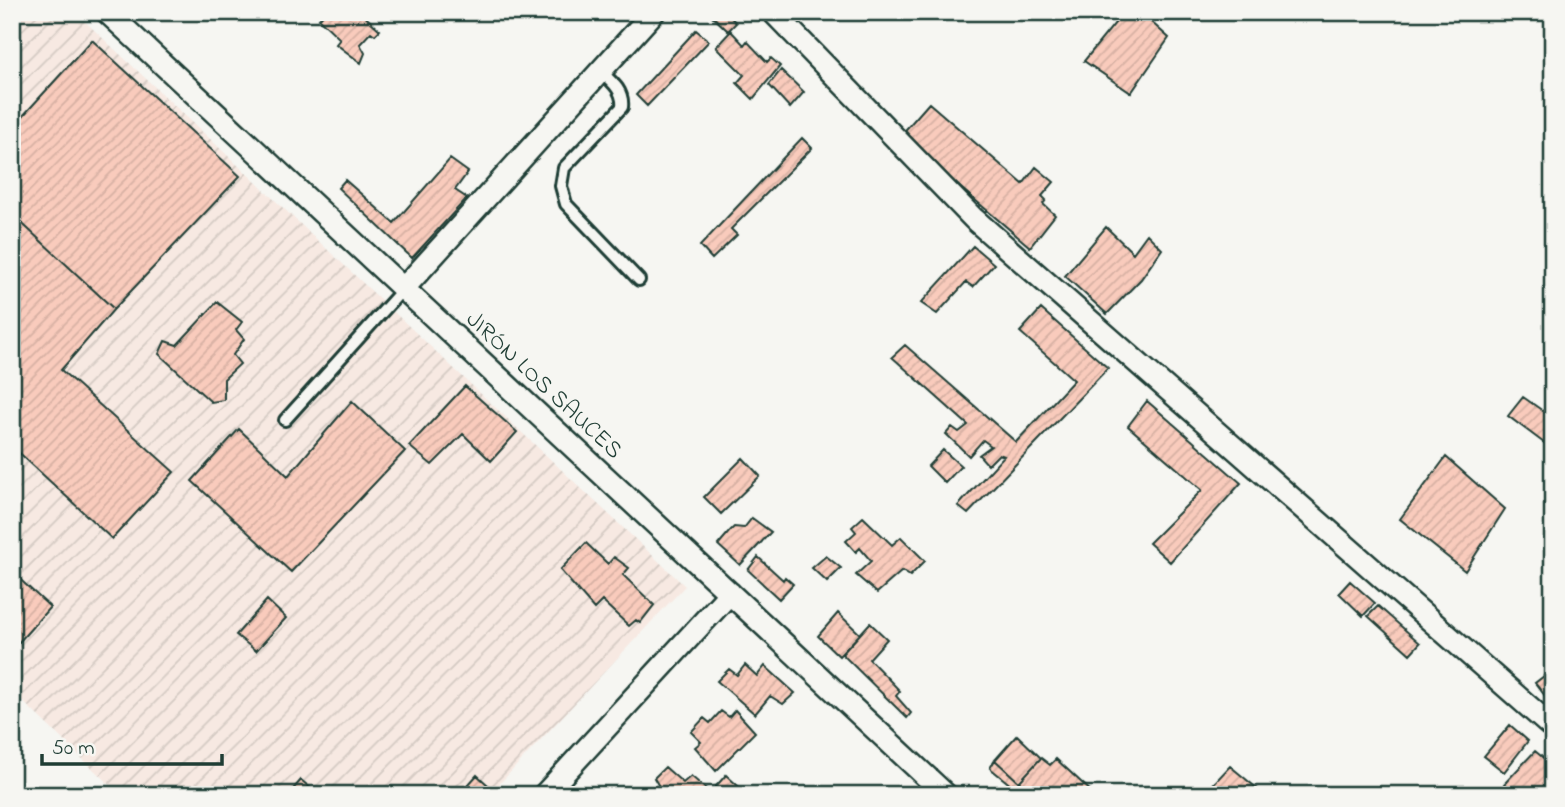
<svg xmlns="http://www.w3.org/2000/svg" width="1565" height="807" viewBox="0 0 1565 807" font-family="'Indie Flower',sans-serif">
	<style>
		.industrial { fill: url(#industrial-furrows) }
		.building { fill: url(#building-hatch); stroke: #1f3d34; stroke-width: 2 }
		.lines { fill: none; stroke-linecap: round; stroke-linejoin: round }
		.lane-casing { stroke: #1f3d34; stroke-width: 16 }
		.street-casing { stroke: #1f3d34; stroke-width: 26 }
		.lane { stroke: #f6f6f2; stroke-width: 10 }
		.street { stroke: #f6f6f2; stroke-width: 21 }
		.labels { text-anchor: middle; stroke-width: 5; stroke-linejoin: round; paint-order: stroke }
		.street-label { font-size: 24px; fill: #1f3d34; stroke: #f6f6f2 }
	</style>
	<defs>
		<pattern id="industrial-furrows" width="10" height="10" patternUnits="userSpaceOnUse" patternTransform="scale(1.75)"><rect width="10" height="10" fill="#f7e9e2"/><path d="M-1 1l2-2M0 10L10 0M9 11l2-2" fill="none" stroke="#d3c9c2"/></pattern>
		<pattern id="building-hatch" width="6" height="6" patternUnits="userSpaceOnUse" patternTransform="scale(1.75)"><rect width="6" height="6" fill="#f9cbbc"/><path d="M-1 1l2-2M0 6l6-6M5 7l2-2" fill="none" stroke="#d5afa2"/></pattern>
	</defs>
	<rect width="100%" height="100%" fill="#f6f6f2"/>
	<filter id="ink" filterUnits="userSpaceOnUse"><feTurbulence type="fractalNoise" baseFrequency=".0143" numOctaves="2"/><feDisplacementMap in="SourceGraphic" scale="14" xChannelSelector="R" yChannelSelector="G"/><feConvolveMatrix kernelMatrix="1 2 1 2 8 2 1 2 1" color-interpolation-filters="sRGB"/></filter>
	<g filter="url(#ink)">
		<!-- industrial -->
		<path class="industrial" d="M 12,12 L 75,12 L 685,586 L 489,795 L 120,795 L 12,691 Z"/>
		<!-- building -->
		<path class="building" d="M 325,12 L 360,12 L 380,30 L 375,35 L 371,32 L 360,44 L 365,53 L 361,63 L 336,44 L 340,39 L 319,19 Z
			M 708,12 L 726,12 L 736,23 L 728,31 Z
			M 1124,12 L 1140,12 L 1169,38 L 1131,93 L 1084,61 Z
			M 696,30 L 709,41 L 647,106 L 636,95 Z
			M 731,31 L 744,45 L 747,41 L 767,62 L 771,58 L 780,66 L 753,99 L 737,83 L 744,75 L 716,47 Z
			M 92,40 L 240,176 L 114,309 L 12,214 L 12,128 Z
			M 781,70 L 804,92 L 790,108 L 769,85 Z
			M 929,103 L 1023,184 L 1036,167 L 1054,182 L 1042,196 L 1046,200 L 1043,204 L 1055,215 L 1030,247 L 900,136 Z
			M 802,138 L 812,148 L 731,229 L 737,235 L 712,259 L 700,246 Z
			M 450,159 L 468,172 L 455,190 L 467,198 L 412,258 L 338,188 L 345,180 L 394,223 Z
			M 12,214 L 114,309 L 61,370 L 174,472 L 112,539 L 12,446 Z
			M 1106,227 L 1133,253 L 1147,234 L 1162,249 L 1141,279 L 1107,314 L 1065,276 Z
			M 973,246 L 994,264 L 973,287 L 966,282 L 937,314 L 921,303 Z
			M 217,302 L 242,322 L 236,330 L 244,339 L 233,355 L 240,364 L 224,379 L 224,400 L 211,402 L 159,354 L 165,341 L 177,345 Z
			M 1041,309 L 1108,368 L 968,514 L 958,506 L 1004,456 L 999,454 L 988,465 L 979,455 L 991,446 L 983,440 L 969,456 L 946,434 L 952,427 L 959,432 L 968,425 L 892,357 L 905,345 L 1016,442 L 1074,380 L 1020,332 Z
			M 465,386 L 517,432 L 491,461 L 463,434 L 432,465 L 409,446 Z
			M 1523,397 L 1553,418 L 1553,441 L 1548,446 L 1508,416 Z
			M 352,401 L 405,451 L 291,572 L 192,481 L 239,429 L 288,476 Z
			M 1147,401 L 1241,483 L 1170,562 L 1149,543 L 1202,490 L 1128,426 Z
			M 943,450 L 961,466 L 945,483 L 928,466 Z
			M 1446,457 L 1505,509 L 1465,571 L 1400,519 Z
			M 743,458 L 760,476 L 721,514 L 704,497 Z
			M 863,517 L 892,545 L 901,537 L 925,561 L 910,576 L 902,571 L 877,593 L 856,575 L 871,561 L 860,548 L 856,552 L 846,541 L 856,532 L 852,527 Z
			M 752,518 L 771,532 L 740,565 L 718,545 L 730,531 L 734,527 L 744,528 Z
			M 586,543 L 608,564 L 614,557 L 629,568 L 623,575 L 654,605 L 640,623 L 636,620 L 629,626 L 602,601 L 594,609 L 560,570 Z
			M 826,556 L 841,568 L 827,582 L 812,568 Z
			M 758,557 L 783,580 L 785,577 L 793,584 L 779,599 L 748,570 Z
			M 12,572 L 50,607 L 12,650 Z
			M 1350,581 L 1375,603 L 1363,616 L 1339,593 Z
			M 267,600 L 286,618 L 256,651 L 236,635 Z
			M 1378,606 L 1420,643 L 1410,654 L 1368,616 Z
			M 838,613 L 860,634 L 839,656 L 818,636 Z
			M 870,623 L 887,639 L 869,659 L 900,691 L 896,696 L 911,713 L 907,718 L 842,654 Z
			M 745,665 L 757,676 L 765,666 L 795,693 L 783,704 L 770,696 L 755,714 L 717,681 L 729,669 L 737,675 Z
			M 1553,669 L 1553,694 L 1546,697 L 1535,683 Z
			M 735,710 L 755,732 L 716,771 L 695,747 L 701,742 L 691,732 L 704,718 L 710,723 L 721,711 L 729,717 Z
			M 1510,725 L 1528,741 L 1504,772 L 1484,756 Z
			M 1017,735 L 1041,758 L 1019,782 L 995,760 Z
			M 1535,751 L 1553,766 L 1553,782 L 1540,795 L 1515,795 L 1504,784 Z
			M 1041,758 L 1050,765 L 1056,759 L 1095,795 L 1023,795 L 990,768 L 995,760 L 1019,782 Z
			M 1230,766 L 1265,795 L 1203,795 Z
			M 665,767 L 683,783 L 691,776 L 706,789 L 700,795 L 664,795 L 654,778 Z
			M 477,775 L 499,795 L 459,795 Z
			M 726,775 L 748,795 L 700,795 L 706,789 L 710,793 Z
			M 301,780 L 319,795 L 288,795 Z"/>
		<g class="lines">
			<!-- lane casing -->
			<g class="lane-casing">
				<path id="lane" d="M 599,70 C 611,81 624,90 622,107 L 564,168 L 561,186 L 566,204 L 639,280
					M 285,420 L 404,288"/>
			</g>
			<!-- street casing -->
			<g class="street-casing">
				<path id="street" d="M 107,12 L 946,795
					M 773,12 L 974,219 L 1553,728
					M 404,288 L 654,12
					M 544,795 L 730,593"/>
			</g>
			<!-- lane -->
			<use href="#lane" class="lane"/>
			<!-- street -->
			<use href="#street" class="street"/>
		</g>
	</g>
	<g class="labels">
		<!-- street labels -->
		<g class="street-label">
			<text transform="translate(545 384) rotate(43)" y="8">JIRÓN LOS SAUCES</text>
		</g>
	</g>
	<!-- margin -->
	<rect width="1565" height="807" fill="none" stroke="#f6f6f2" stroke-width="42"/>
	<rect x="21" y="21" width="1523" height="765" fill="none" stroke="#1f3d34" stroke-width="2.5" filter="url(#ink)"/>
	<!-- scale -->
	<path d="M42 754v10h180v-10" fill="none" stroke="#1f3d34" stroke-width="3.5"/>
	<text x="52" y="754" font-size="21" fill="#1f3d34" stroke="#f6f6f2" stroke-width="5" paint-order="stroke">50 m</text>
</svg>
